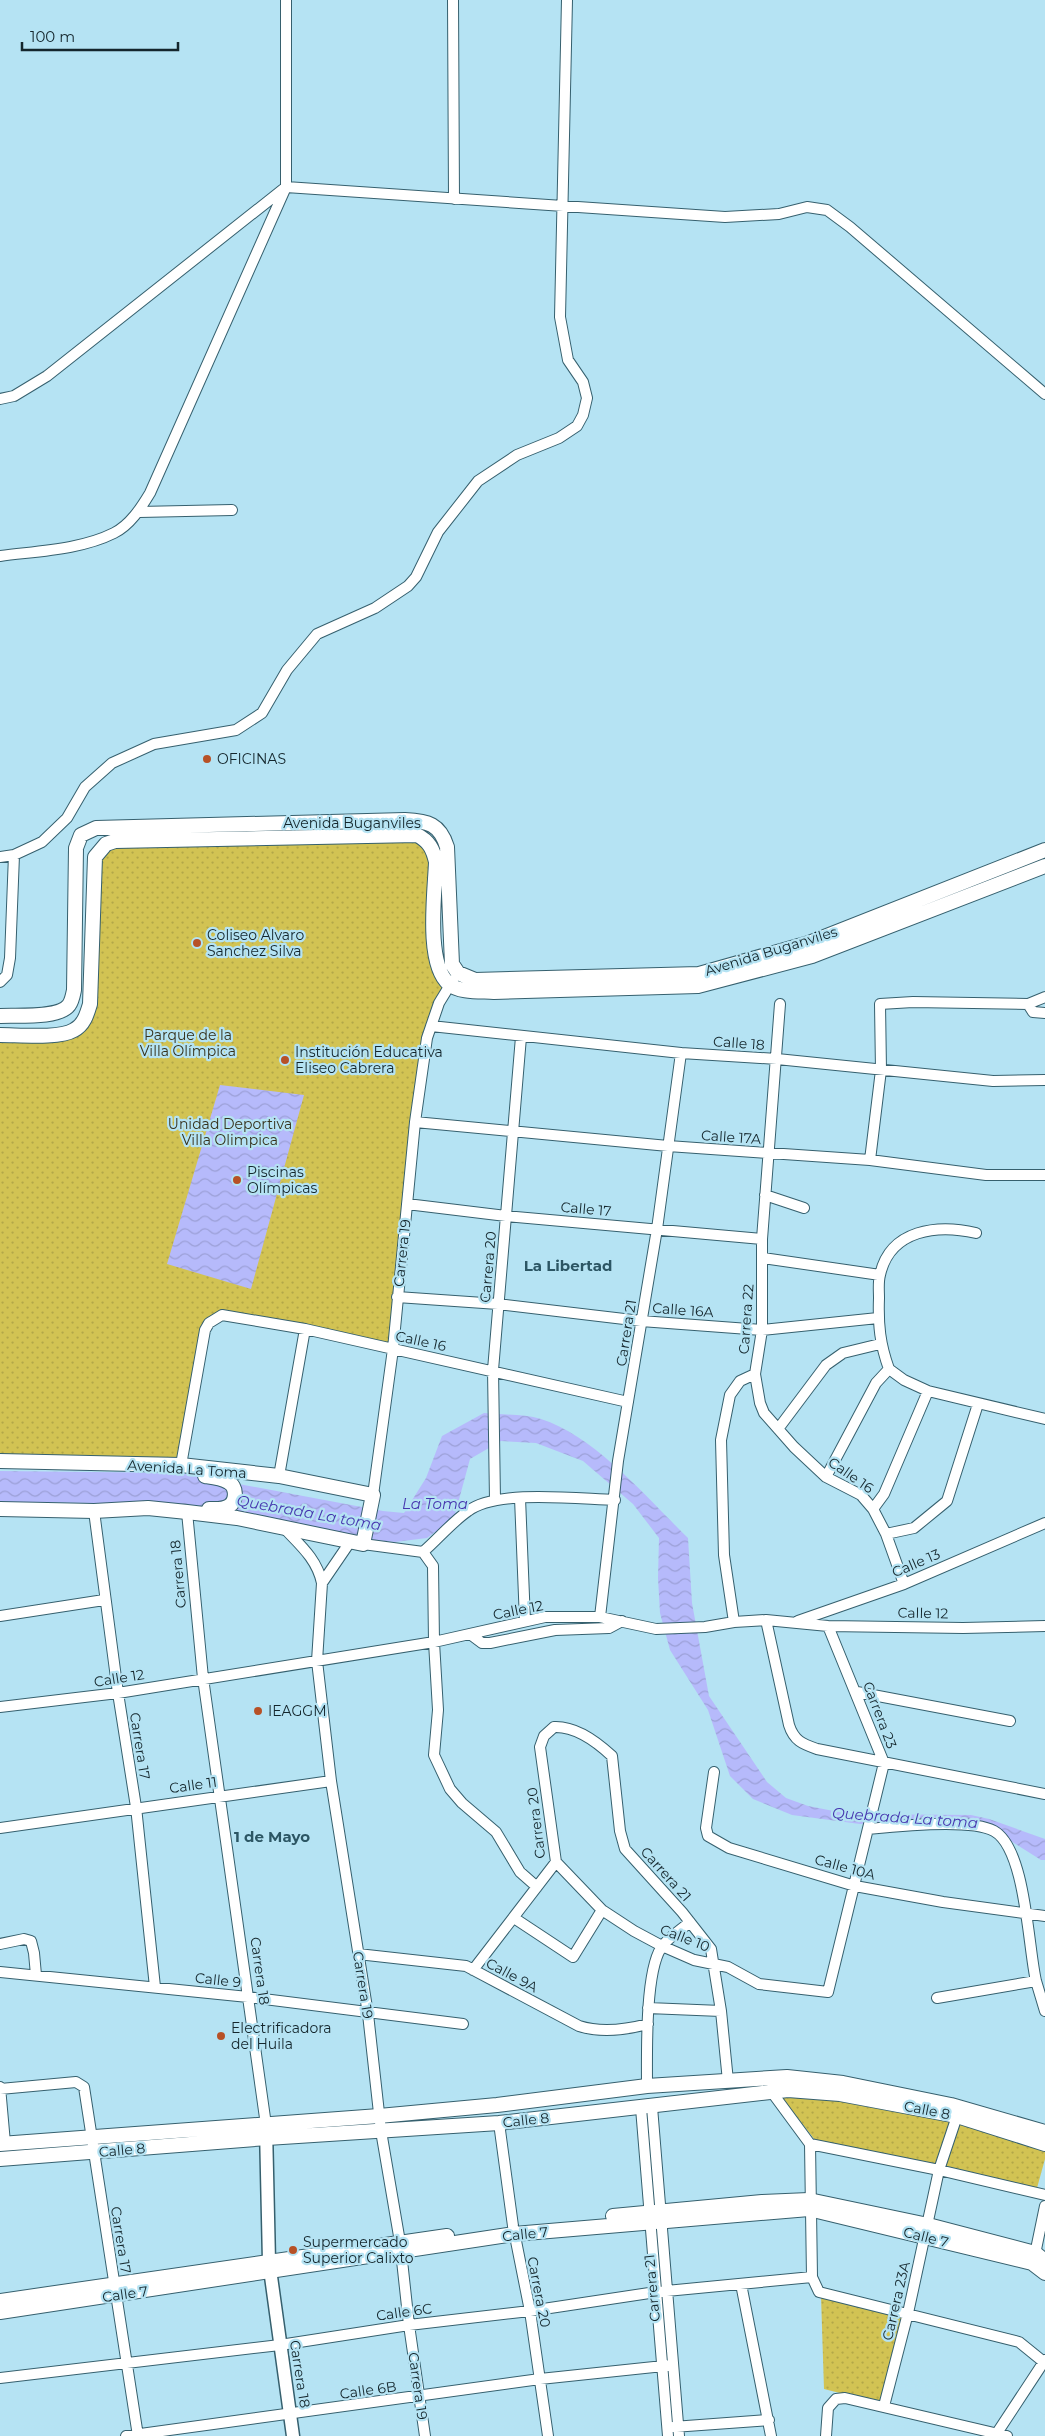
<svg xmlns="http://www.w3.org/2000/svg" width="1045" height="2436" viewBox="0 0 1045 2436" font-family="Montserrat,sans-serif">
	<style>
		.park { fill: url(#park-dots) }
		.water { fill: url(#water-waves) }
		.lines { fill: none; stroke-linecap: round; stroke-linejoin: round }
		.minor-casing { stroke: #36606e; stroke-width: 12 }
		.tertiary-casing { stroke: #36606e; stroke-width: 15 }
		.secondary-casing { stroke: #36606e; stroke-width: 16 }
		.minor { stroke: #fff; stroke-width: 10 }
		.tertiary { stroke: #fff; stroke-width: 12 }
		.secondary { stroke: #fff; stroke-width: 14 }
		.poi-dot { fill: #b75126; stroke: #b5e3f3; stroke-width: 2 }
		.labels { text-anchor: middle; stroke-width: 4.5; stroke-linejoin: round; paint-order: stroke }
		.poi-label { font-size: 14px; fill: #14262c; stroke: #b5e3f3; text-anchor: start }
		.street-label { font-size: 14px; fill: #14262c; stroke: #b5e3f3 }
		.park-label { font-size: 14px; fill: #36321c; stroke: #b5e3f3 }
		.neighbourhood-label { font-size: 15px; font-weight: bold; fill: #2c5664; stroke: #b5e3f3 }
		.water-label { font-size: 15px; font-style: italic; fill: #4636af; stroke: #b5e3f3 }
	</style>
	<defs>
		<pattern id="park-dots" width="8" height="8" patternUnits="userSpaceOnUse" patternTransform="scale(1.25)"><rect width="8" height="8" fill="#d2c353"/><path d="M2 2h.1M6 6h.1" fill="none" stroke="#b3a748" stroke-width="1.8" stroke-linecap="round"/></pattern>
		<pattern id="water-waves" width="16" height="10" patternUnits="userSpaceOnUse" patternTransform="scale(1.25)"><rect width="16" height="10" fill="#b6bafb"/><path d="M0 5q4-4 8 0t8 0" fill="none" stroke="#9ca0d7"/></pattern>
	</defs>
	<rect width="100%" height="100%" fill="#b5e3f3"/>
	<!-- park -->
	<path class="park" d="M 407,834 L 434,851 L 434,934 L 449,984 L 431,1026 L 393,1349 L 232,1315 L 209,1323 L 180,1462 L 0,1461 L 0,1035 L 63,1034 L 83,1023 L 94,865 L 106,844 Z
		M 791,2095 L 813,2095 L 955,2123 L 1045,2149 L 1045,2159 L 1037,2188 L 938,2164 L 815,2140 L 782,2098 Z
		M 821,2296 L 905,2315 L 883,2404 L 824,2389 Z"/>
	<!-- water -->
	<path class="water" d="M 220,1085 L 304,1095 L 251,1289 L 167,1264 Z
		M 484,1413 C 502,1415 524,1414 541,1419 C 595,1436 648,1499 688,1538 L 692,1603 L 709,1696 L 767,1782 L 786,1798 L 808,1806 L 849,1814 L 971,1815 L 989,1819 L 1045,1839 L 1045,1860 L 1041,1860 L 987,1826 L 883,1823 L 860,1824 L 792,1815 L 753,1799 L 730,1776 L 708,1710 L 670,1650 L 660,1613 L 658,1578 L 659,1538 L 633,1504 L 583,1461 L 536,1443 L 501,1441 L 470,1459 L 454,1518 L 427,1538 L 395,1542 L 342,1537 L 190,1508 L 96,1503 L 0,1502 L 0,1471 L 180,1473 L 383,1511 L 404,1513 L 426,1478 L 442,1436 Z"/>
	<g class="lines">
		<!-- minor casing -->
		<g class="minor-casing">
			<path id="minor" d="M 453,0 L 454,199
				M 0,399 L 14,396 L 47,376 L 286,187 L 725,217 L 779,214 L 807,207 L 827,210 L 850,227 L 1045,394
				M 139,512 L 232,510
				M 0,556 C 37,551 80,550 114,533 C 130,525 141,508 150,493 L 286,187 L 286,0
				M 0,857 L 14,855 L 42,842 L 67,818 L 85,787 L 112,763 L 154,744 L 236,730 L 262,713 L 287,670 L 317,634 L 375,608 L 408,586 L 416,577 L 438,532 L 478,481 L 517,455 L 559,438 L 577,426 L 583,415 L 587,398 L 583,382 L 568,360 L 560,317 L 567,0
				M 0,982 L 7,975 L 10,958 L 14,855
				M 780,1004 L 762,1239 L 762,1330 L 755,1374 L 760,1403 L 764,1413 L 794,1447 L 826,1477 L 861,1495 L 873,1509 L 886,1534 L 904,1584
				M 1028,1004 L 1045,997
				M 431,1026 L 681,1053 L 777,1059 L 993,1081 L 1045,1080
				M 415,1122 L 668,1146 L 870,1160 L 986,1175 L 1045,1175
				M 870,1160 L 881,1070 L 880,1004 L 913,1002 L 1028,1004 L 1033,1012 L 1045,1013
				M 765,1195 L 804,1208
				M 407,1204 L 506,1216 L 762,1239
				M 763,1258 L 880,1275
				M 397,1297 L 498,1304 L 641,1321 L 762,1330 L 878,1318
				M 889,1369 C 880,1344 878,1325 879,1298 C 879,1291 878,1282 880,1275 C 890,1229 938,1224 976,1233
				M 889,1369 L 904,1380 L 928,1391 L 1045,1419
				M 778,1429 L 826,1365 L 843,1353 L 880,1344
				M 181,1465 L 205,1330 L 209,1323 L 222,1315 L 305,1329 L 628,1402
				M 279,1476 L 305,1329
				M 826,1477 L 876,1383 L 889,1369
				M 373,1495 L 393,1349 L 415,1122 L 427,1038 L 439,1003 L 453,980
				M 520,1498 L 525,1621
				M 495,1500 L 493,1370 L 521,1037
				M 873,1509 L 884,1494 L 928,1391
				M 94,1511 L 118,1693 L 136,1807 L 155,1987
				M 187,1512 L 203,1678 L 266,2125
				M 284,1528 C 300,1545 317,1559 322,1583
				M 886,1534 L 914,1528 L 947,1501 L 978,1404
				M 350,1542 L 322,1583 L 317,1661 L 331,1781 L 368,2014 L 381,2131 L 400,2242 L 409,2325 L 425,2436
				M 363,1544 L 423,1552
				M 423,1552 L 433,1566 L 434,1642 L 438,1710 L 434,1755 L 450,1789 L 462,1803 L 496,1832 L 520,1872 L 537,1887
				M 423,1552 C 438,1539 452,1522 468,1511 C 497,1489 578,1499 615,1500
				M 0,1616 L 104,1600
				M 600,1617 L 618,1461 L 657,1229 L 681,1053
				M 766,1620 L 789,1725 C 794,1741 803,1744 817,1749 L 1045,1794
				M 798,1621 L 904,1584 L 1045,1523
				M 734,1622 L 724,1555 L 721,1440 L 730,1395 L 740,1381 L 755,1374
				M 470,1634 L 482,1643 L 490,1643 L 555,1630 L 609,1628 L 622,1621
				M 857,1692 L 1010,1721
				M 0,1707 L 118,1693 L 434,1642 L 545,1617 L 600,1617 L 656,1629 L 705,1627 L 734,1622 L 766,1620 L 828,1626 L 963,1628 L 1045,1626
				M 714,1772 L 706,1828 L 708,1836 L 729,1848 L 855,1886 L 943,1902 L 1045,1916
				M 0,1828 L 331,1781
				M 869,1829 C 897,1826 970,1818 994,1831 C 1026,1849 1028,1947 1036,1981 C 1039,1991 1042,2001 1045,2011
				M 556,1862 L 602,1910 L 634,1931 L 662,1946 L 694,1960 L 728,1967 L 759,1984 L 828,1992 L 884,1763 L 828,1626
				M 514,1918 L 573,1957 L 602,1910
				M 0,1944 L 24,1939 L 31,1941 L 34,1953 L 36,1975
				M 358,1954 L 466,1966 L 579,2026 C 601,2033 625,2030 648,2024
				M 473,1970 L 556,1862 L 540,1747 L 544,1736 L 554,1727 C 575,1726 597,1742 612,1756 L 620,1831 L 625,1849 L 682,1912 L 711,1949 L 721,2011 L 728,2081
				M 0,1972 L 248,1997 L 463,2024
				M 937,1998 L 1036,1981
				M 648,2008 L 721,2011
				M 647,2086 C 647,2054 645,1973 661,1948 C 667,1938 681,1930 690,1922
				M 0,2087 L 5,2143
				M 0,2089 L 76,2082 L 84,2087 L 138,2436
				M 771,2091 L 810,2144 L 812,2277 L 819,2292 L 1019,2342 L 1045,2363
				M 652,2107 L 679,2436
				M 641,2108 L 668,2436
				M 499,2123 L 513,2226 L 530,2311 L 548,2436
				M 810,2144 L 939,2170 L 1045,2195
				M 1034,2259 L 1045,2206
				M 741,2284 L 771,2436
				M 0,2378 L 280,2345 L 409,2325 L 530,2311 L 656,2292 L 812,2277
				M 884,2406 L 908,2313 L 939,2170 L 957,2116
				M 673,2427 L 769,2420
				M 126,2436 L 540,2379 L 673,2365
				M 826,2436 L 828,2408 L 836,2399 L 845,2398 L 1007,2436
				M 995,2436 L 1045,2360"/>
		</g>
		<!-- tertiary casing -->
		<g class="tertiary-casing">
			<path id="tertiary" d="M 266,2128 L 269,2262 L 293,2436"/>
		</g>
		<!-- secondary casing -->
		<g class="secondary-casing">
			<path id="secondary" d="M 0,1016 C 16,1015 59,1019 69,1005 C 72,1001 73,995 74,990 L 76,848 L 81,835 L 96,828 L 405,820 C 428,821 440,824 447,847 L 452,964 L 458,973 L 475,980 L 699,974 L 809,943 L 1045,850
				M 0,1035 C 19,1035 59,1039 74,1030 C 84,1025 87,1014 90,1004 L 95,857 L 106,844 L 115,841 L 417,835 C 429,841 433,849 436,862 C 435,891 425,964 449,984 C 460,993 481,991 494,992 L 698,986 L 812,956 L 1045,866
				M 0,1461 L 181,1465 L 279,1476 L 373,1495 L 363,1544 L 237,1518 L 187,1512 L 148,1508 L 94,1511 L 0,1509
				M 205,1476 C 212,1477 222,1478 228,1482 C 237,1486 237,1501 229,1506 C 223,1510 216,1509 209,1509
				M 0,2144 L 379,2116 L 497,2105 L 647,2086 L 787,2077 L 843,2083 L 951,2105 L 1045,2132
				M 0,2159 L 267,2138 L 499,2123 L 788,2090 L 840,2094 L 957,2116 L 1045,2144
				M 613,2216 L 762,2202 L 809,2200 L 928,2225 L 1035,2253 L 1045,2261
				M 0,2301 L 447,2236
				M 0,2312 L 514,2234 L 809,2209 L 1032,2263 L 1045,2273"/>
		</g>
		<!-- minor -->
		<use href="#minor" class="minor"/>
		<!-- tertiary -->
		<use href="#tertiary" class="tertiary"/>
		<!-- secondary -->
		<use href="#secondary" class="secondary"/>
	</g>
	<!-- markers -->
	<g class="poi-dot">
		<circle cx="207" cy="759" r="5"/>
		<circle cx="197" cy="943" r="5"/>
		<circle cx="285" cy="1060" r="5"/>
		<circle cx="237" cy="1180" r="5"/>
		<circle cx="258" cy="1711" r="5"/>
		<circle cx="221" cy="2036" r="5"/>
		<circle cx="293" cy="2250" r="5"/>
	</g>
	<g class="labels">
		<!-- poi labels -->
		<g class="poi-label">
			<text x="217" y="764">OFICINAS</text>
			<text x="207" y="940">Coliseo Alvaro<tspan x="207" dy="16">Sanchez Silva</tspan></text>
			<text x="295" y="1057">Institución Educativa<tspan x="295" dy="16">Eliseo Cabrera</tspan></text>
			<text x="247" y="1177">Piscinas<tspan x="247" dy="16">Olímpicas</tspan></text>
			<text x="268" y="1716">IEAGGM</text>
			<text x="231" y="2033">Electrificadora<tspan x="231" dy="16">del Huila</tspan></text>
			<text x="303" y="2247">Supermercado<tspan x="303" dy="16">Superior Calixto</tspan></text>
		</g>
		<!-- street labels -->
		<g class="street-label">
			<text x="352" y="828">Avenida Buganviles</text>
			<text transform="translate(771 951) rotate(-17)" y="5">Avenida Buganviles</text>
			<text transform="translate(739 1043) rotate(4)" y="5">Calle 18</text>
			<text transform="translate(731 1137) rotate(4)" y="5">Calle 17A</text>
			<text transform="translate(586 1209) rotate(5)" y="5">Calle 17</text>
			<text transform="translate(402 1253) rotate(-84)" y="5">Carrera 19</text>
			<text transform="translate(488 1267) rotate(-85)" y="5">Carrera 20</text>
			<text transform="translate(683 1310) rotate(4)" y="5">Calle 16A</text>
			<text transform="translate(746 1319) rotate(-86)" y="5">Carrera 22</text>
			<text transform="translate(626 1333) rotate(-81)" y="5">Carrera 21</text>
			<text transform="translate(421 1341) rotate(12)" y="5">Calle 16</text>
			<text transform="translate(187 1469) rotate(4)" y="5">Avenida La Toma</text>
			<text transform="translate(851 1475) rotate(35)" y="5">Calle 16</text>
			<text transform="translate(916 1563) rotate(-23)" y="5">Calle 13</text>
			<text transform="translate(178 1574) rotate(-95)" y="5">Carrera 18</text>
			<text transform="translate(518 1610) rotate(-11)" y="5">Calle 12</text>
			<text transform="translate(923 1613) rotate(1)" y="5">Calle 12</text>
			<text transform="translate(119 1678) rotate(-9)" y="5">Calle 12</text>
			<text transform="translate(880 1715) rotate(69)" y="5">Carrera 23</text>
			<text transform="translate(140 1746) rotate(81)" y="5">Carrera 17</text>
			<text transform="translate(193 1785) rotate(-8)" y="5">Calle 11</text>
			<text transform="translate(536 1823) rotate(-97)" y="5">Carrera 20</text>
			<text transform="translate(845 1867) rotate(15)" y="5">Calle 10A</text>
			<text transform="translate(666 1874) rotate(48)" y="5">Carrera 21</text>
			<text transform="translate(685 1938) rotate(21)" y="5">Calle 10</text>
			<text transform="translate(260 1971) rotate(82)" y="5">Carrera 18</text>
			<text transform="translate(512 1975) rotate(28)" y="5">Calle 9A</text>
			<text transform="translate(218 1980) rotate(6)" y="5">Calle 9</text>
			<text transform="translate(363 1985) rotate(81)" y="5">Carrera 19</text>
			<text transform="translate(927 2110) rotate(11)" y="5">Calle 8</text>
			<text transform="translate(526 2120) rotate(-6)" y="5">Calle 8</text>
			<text transform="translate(122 2150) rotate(-5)" y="5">Calle 8</text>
			<text transform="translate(525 2234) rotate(-6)" y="5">Calle 7</text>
			<text transform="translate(926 2237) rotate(14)" y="5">Calle 7</text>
			<text transform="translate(121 2240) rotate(81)" y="5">Carrera 17</text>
			<text transform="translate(652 2288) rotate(-95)" y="5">Carrera 21</text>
			<text transform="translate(539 2292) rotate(79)" y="5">Carrera 20</text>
			<text transform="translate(125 2294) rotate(-8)" y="5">Calle 7</text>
			<text transform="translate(896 2301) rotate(-77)" y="5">Carrera 23A</text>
			<text transform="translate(404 2312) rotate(-8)" y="5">Calle 6C</text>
			<text transform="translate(300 2374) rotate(81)" y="5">Carrera 18</text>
			<text transform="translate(418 2386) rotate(82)" y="5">Carrera 19</text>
			<text transform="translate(368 2390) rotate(-8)" y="5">Calle 6B</text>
		</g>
		<!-- park labels -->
		<g class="park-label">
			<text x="188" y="1040">Parque de la<tspan x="188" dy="16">Villa Olímpica</tspan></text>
			<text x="230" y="1129">Unidad Deportiva<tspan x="230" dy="16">Villa Olimpica</tspan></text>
		</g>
		<!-- neighbourhood labels -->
		<g class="neighbourhood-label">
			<text x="568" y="1271">La Libertad</text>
			<text x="272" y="1842">1 de Mayo</text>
		</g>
		<!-- water labels -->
		<g class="water-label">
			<text x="435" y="1509">La Toma</text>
			<text transform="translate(309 1513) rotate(10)" y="5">Quebrada La toma</text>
			<text transform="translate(905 1818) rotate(4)" y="5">Quebrada La toma</text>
		</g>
	</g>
	<!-- scale -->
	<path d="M22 42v8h156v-8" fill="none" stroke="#14262c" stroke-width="2.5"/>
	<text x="30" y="42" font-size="15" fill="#14262c" stroke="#b5e3f3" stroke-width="4" paint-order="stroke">100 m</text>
</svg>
